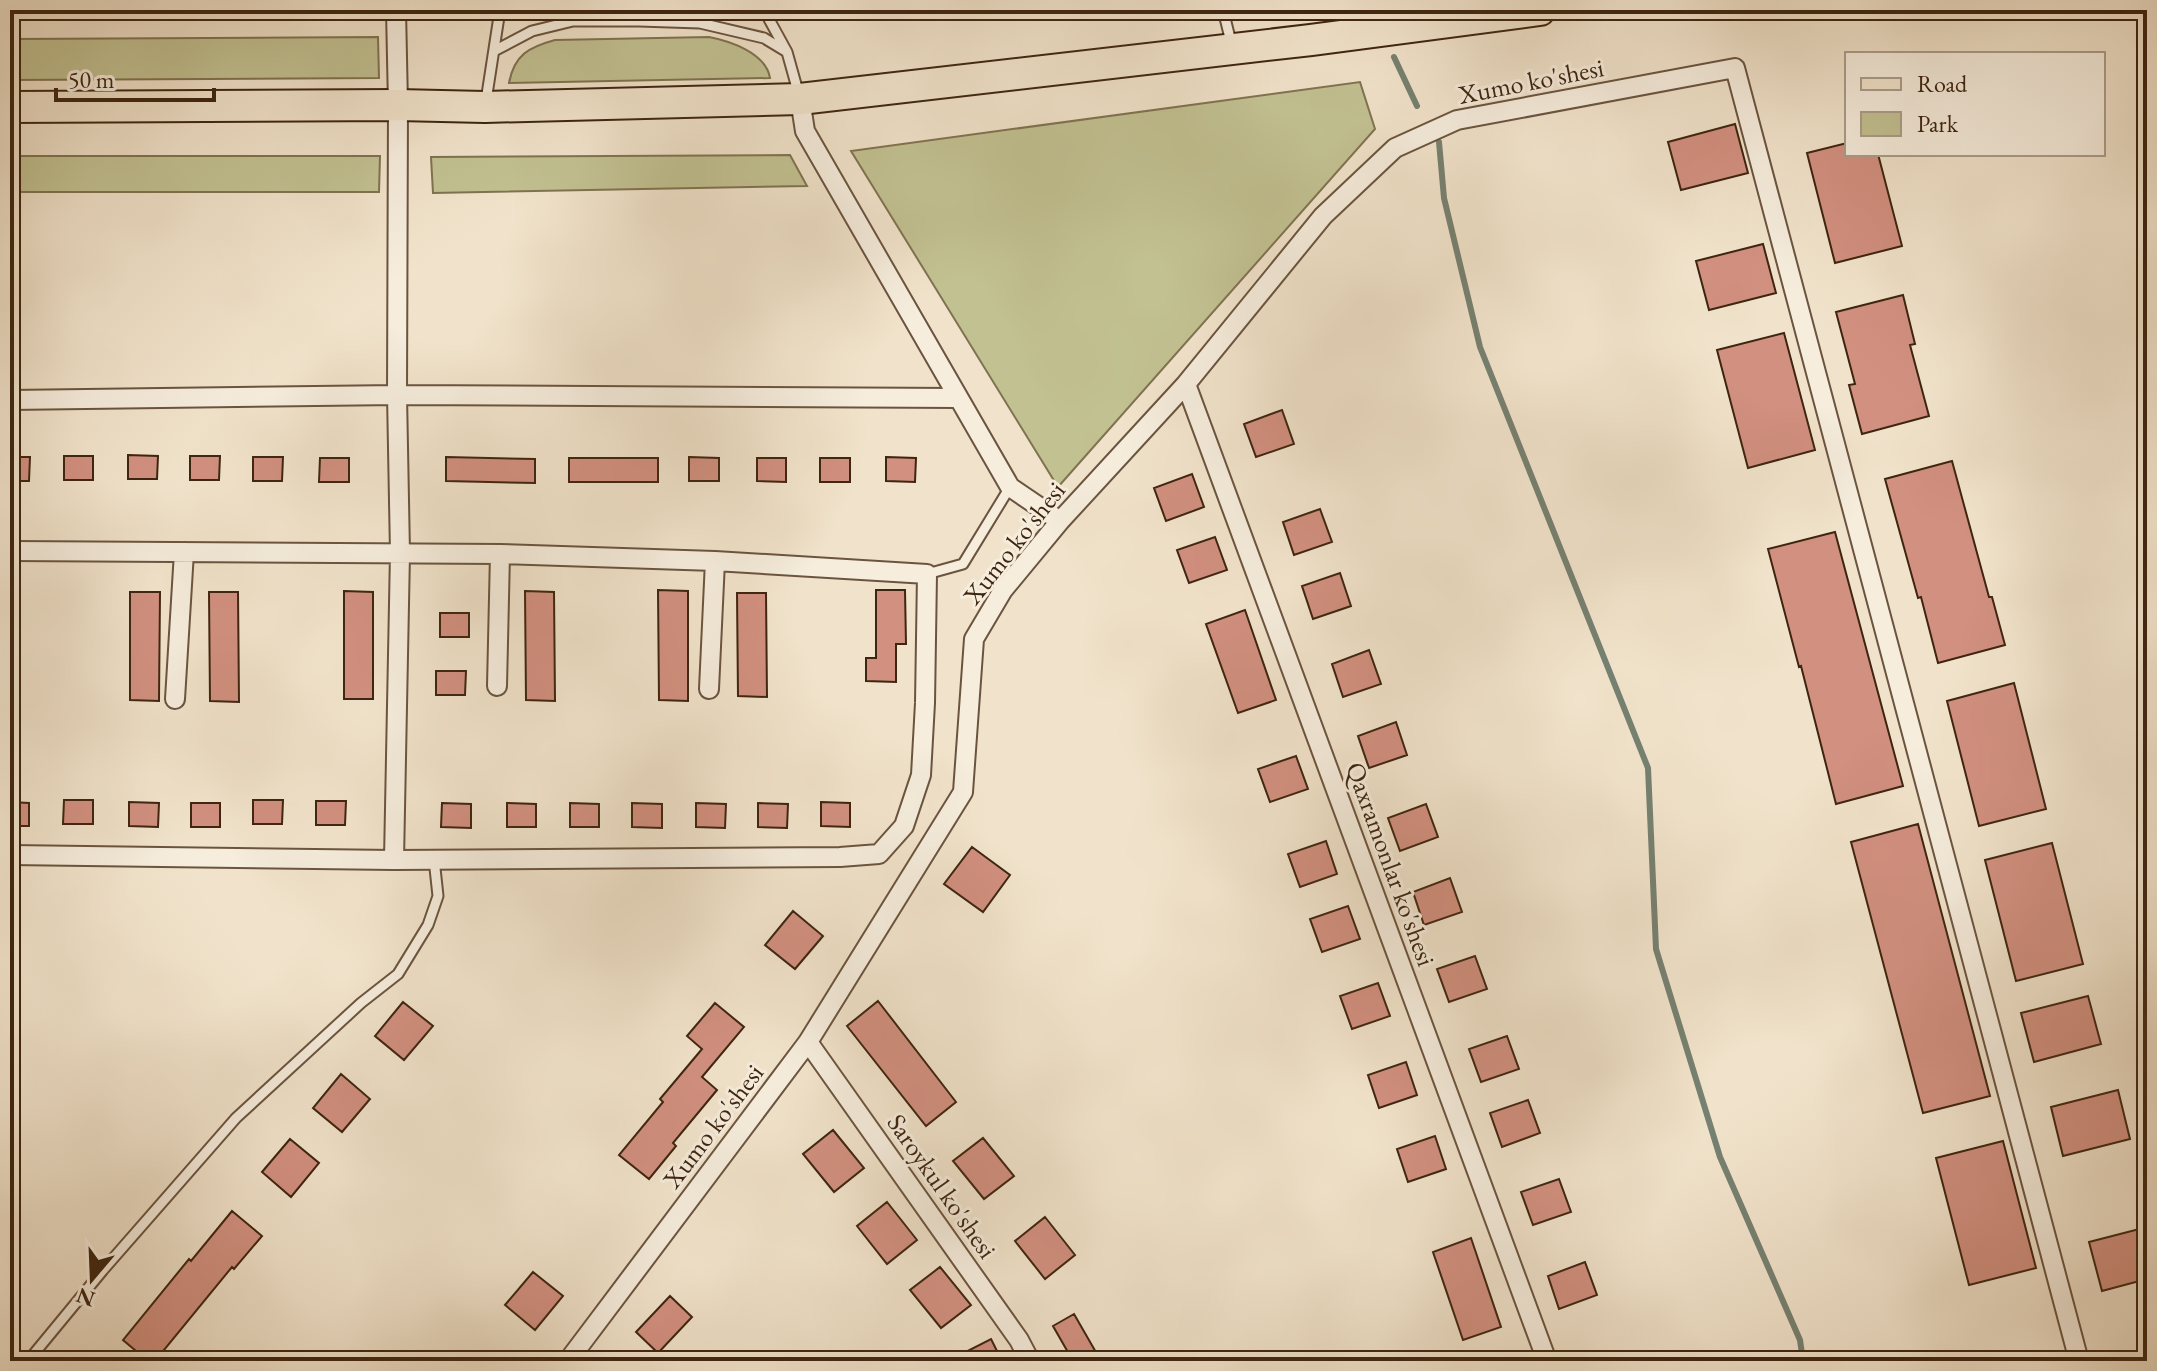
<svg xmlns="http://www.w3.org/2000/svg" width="2157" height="1371" viewBox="0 0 2157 1371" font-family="'EB Garamond',serif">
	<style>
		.green { fill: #c2c192; stroke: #807351; stroke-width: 2 }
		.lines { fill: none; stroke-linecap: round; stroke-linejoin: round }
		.stream { stroke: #768171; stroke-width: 6 }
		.building { fill: #d29080; stroke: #3e2510; stroke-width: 2 }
		.service-casing { stroke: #6b543f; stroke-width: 13 }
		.minor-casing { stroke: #6b543f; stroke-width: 22 }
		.primary-casing { stroke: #3e2510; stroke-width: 34 }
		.service { stroke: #f6eddd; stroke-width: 9 }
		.minor { stroke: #f6eddd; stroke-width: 18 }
		.primary { stroke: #f1e3cb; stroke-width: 30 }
		.labels { text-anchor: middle; stroke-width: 6; stroke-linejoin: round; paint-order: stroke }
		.street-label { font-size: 26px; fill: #3e2510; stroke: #f6eddd }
	</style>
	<rect width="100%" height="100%" fill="#f1e3cb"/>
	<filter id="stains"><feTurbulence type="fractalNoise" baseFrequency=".0025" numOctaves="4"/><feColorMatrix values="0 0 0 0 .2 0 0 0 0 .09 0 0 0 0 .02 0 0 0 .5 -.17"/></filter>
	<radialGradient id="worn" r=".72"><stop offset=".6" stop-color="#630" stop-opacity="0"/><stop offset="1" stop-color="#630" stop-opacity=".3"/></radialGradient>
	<!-- green -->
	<path class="green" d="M 378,37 L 379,78 L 10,80 L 10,39 Z
		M 709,37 C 730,41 766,53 770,78 L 509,83 C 514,55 529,47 555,40 Z
		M 1360,82 L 1375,129 L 1058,487 L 851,151 Z
		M 790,155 L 807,186 L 433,193 L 431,157 Z
		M 10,156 L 380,156 L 379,192 L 10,192 Z"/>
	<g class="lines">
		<!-- stream -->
		<path class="stream" d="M 1394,57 L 1417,106
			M 1439,142 L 1444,198 L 1480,347 L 1648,768 L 1656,949 L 1720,1157 L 1800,1340 L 1803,1361"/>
	</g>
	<!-- building -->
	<path class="building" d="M 1735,124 L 1748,173 L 1681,190 L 1668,142 Z
		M 1847,143 L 1847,154 L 1878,154 L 1902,246 L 1835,263 L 1807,153 Z
		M 1763,244 L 1776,293 L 1709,310 L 1696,261 Z
		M 1903,295 L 1915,344 L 1910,345 L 1929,416 L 1862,434 L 1849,385 L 1855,384 L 1836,312 Z
		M 1784,333 L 1815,450 L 1748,468 L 1717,350 Z
		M 1282,410 L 1294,444 L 1256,457 L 1244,424 Z
		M 128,455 L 158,456 L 157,479 L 128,479 Z
		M 64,456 L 93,456 L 93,480 L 64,480 Z
		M 190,456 L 220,456 L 219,480 L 190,480 Z
		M 10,457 L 30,457 L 29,481 L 10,481 Z
		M 253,457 L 283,457 L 282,481 L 253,481 Z
		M 446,457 L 535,459 L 535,483 L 446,481 Z
		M 689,457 L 719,458 L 719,481 L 689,481 Z
		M 886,457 L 916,458 L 915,482 L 886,481 Z
		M 320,458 L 349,458 L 349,482 L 319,482 Z
		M 569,458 L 658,458 L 658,482 L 569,482 Z
		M 757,458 L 786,458 L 786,482 L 757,481 Z
		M 820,458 L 850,458 L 850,482 L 820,482 Z
		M 1952,461 L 1989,597 L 1992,597 L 2005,645 L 1938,663 L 1921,597 L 1918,598 L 1885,479 Z
		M 1192,474 L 1204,507 L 1166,521 L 1154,488 Z
		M 1320,509 L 1332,542 L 1294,555 L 1283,522 Z
		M 1835,532 L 1903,786 L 1836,804 L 1801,666 L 1799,667 L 1768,549 Z
		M 1215,537 L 1227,570 L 1189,583 L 1177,550 Z
		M 1340,573 L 1351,606 L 1313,619 L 1302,586 Z
		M 658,590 L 688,591 L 688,701 L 659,700 Z
		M 876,590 L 905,590 L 906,644 L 896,644 L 896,682 L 866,681 L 866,658 L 876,658 Z
		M 344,591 L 373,592 L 373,699 L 344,699 Z
		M 525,591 L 554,592 L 555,701 L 526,700 Z
		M 130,592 L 160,592 L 159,701 L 130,700 Z
		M 209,592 L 238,592 L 239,702 L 210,701 Z
		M 737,593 L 766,593 L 767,697 L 738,696 Z
		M 1245,610 L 1276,700 L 1238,713 L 1206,624 Z
		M 440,613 L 469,613 L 469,637 L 440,637 Z
		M 1369,650 L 1381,684 L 1343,697 L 1332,664 Z
		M 436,671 L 466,671 L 465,695 L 436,695 Z
		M 2014,683 L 2046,809 L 1979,826 L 1947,701 Z
		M 1396,722 L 1407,755 L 1369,768 L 1358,736 Z
		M 1296,756 L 1308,789 L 1270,802 L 1258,769 Z
		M 64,800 L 93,800 L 93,824 L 63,824 Z
		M 253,800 L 283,800 L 282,824 L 253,824 Z
		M 316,801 L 346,801 L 345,825 L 316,825 Z
		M 10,802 L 29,803 L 29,826 L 10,826 Z
		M 129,802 L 159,803 L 158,827 L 129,826 Z
		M 821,802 L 850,803 L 850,827 L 821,826 Z
		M 191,803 L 220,803 L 220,827 L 191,827 Z
		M 442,803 L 471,804 L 471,828 L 441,827 Z
		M 507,803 L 536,804 L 536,827 L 507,827 Z
		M 570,803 L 599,804 L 599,827 L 570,827 Z
		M 632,803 L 662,804 L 662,828 L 632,827 Z
		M 696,803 L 726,804 L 725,828 L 696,827 Z
		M 758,803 L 788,804 L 787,828 L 758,827 Z
		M 1426,804 L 1438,837 L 1400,851 L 1388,818 Z
		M 1918,824 L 1990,1096 L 1923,1113 L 1851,842 Z
		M 1326,841 L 1337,874 L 1300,887 L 1288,854 Z
		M 2052,843 L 2083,964 L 2016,981 L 1985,860 Z
		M 972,847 L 1010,875 L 983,912 L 944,884 Z
		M 1450,878 L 1462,912 L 1424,925 L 1413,892 Z
		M 1348,906 L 1360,939 L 1322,952 L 1310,919 Z
		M 793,911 L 823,936 L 795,969 L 765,945 Z
		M 1475,956 L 1487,989 L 1449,1002 L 1437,969 Z
		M 1378,983 L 1390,1016 L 1352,1029 L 1340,996 Z
		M 2088,996 L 2101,1044 L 2034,1062 L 2021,1013 Z
		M 878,1001 L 956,1102 L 926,1126 L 847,1026 Z
		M 403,1002 L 433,1026 L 404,1060 L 375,1036 Z
		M 715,1003 L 744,1027 L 702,1077 L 717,1090 L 673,1143 L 676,1146 L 649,1179 L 619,1155 L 663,1102 L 660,1099 L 702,1049 L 687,1036 Z
		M 1507,1036 L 1519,1069 L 1481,1082 L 1469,1049 Z
		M 1406,1062 L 1417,1095 L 1379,1108 L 1368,1075 Z
		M 341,1074 L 370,1099 L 342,1132 L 313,1108 Z
		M 2118,1090 L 2130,1139 L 2063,1156 L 2051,1107 Z
		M 1528,1100 L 1540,1133 L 1502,1147 L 1490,1113 Z
		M 833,1130 L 864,1168 L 834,1192 L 803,1154 Z
		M 1435,1136 L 1446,1169 L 1408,1182 L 1397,1149 Z
		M 983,1138 L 1014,1176 L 984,1199 L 953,1161 Z
		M 290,1139 L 319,1163 L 291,1197 L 262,1172 Z
		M 2003,1141 L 2036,1268 L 1969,1285 L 1936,1158 Z
		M 1559,1179 L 1571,1212 L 1533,1225 L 1521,1192 Z
		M 887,1202 L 917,1240 L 887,1264 L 857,1226 Z
		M 232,1211 L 262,1236 L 234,1269 L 232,1267 L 155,1361 L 148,1361 L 123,1340 L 189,1259 L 191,1261 Z
		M 1045,1217 L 1075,1255 L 1045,1279 L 1015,1241 Z
		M 2147,1227 L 2147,1279 L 2102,1291 L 2089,1242 Z
		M 1471,1238 L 1501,1327 L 1463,1340 L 1433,1252 Z
		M 1585,1262 L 1597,1295 L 1559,1309 L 1548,1276 Z
		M 940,1267 L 971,1305 L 941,1328 L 910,1290 Z
		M 533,1272 L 563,1296 L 535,1330 L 505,1305 Z
		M 670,1296 L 692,1317 L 658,1353 L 636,1332 Z
		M 1074,1314 L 1101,1361 L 1073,1361 L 1053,1326 Z
		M 991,1339 L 1002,1361 L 948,1361 Z"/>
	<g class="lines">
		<!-- service casing -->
		<g class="service-casing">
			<path id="service" d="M 764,10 L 787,52 L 799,95
				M 1223,10 L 1232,46
				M 1355,10 L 1361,30
				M 494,51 L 532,31 L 573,21 L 639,21 L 700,23 L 764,38 L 787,52
				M 486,101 L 500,10
				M 927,574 L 963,564 L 1010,487
				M 28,1361 L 103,1270 L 236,1118 L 361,1003 L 398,974 L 428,925 L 438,896 L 434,859
				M 2120,1361 L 2147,1354"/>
		</g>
		<!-- minor casing -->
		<g class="minor-casing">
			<path id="minor" d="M 800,99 L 805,131 L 1010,487 L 1060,521
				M 1186,384 L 1547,1361
				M 10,400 L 397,395 L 958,398
				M 10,551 L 500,554 L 715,561 L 927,574 L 925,703 L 921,775 L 904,826 L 879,854 L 840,857 L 394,860 L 10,855
				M 497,686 L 500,554
				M 709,689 L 715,561
				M 175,699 L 184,552
				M 394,860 L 400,553 L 397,395 L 398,105 L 396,10
				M 808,1042 L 1019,1340 L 1030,1361
				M 568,1361 L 808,1042 L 963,792 L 974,639 L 1003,590 L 1060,521 L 1186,384 L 1323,216 L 1395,148 L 1457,120 L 1735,68 L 2079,1361"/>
		</g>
		<!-- primary casing -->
		<g class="primary-casing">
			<path id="primary" d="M 10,107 L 398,105 L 485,107 L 800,99 L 1311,40 L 1540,10"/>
		</g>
		<!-- service -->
		<use href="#service" class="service"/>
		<!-- minor -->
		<use href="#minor" class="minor"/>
		<!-- primary -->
		<use href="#primary" class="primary"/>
	</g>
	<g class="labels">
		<!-- street labels -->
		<g class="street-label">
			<text transform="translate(1531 81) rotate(-11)" y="9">Xumo ko'shesi</text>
			<text transform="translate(1014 543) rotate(-52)" y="9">Xumo ko'shesi</text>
			<text transform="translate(1391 864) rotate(70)" y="9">Qaxramonlar ko'shesi</text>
			<text transform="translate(713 1126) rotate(-53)" y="9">Xumo ko'shesi</text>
			<text transform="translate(942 1186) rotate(55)" y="9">Saroykul ko'shesi</text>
		</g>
	</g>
	<!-- margin -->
	<rect width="2157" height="1371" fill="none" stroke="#f1e3cb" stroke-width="40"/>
	<rect x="12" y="12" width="2133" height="1347" fill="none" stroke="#3e2510" stroke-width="4"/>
	<rect x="20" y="20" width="2117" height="1331" fill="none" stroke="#3e2510" stroke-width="2"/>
	<!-- legend -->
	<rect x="1845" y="52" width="260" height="104" fill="#f6eddd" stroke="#ac9d8b" stroke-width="2"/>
	<rect x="1861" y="78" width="40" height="12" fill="#f1e3cb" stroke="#ac9d8b" stroke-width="2"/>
	<text x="1917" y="92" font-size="24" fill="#3e2510">Road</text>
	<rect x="1861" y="112" width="40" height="24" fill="#c2c192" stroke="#ac9d8b" stroke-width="2"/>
	<text x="1917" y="132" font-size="24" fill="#3e2510">Park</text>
	<!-- north arrow -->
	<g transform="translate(92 1279) rotate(199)" stroke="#f6eddd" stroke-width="6" paint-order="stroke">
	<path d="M0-6L14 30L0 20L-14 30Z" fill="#3e2510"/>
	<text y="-12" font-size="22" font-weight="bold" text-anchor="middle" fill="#3e2510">N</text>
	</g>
	<!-- scale -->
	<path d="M56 88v12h158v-12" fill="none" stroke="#3e2510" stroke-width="4"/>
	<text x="68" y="88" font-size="24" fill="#3e2510" stroke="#f6eddd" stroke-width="6" paint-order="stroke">50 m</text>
	<rect width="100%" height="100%" filter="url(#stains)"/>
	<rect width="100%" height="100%" fill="url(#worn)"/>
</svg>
